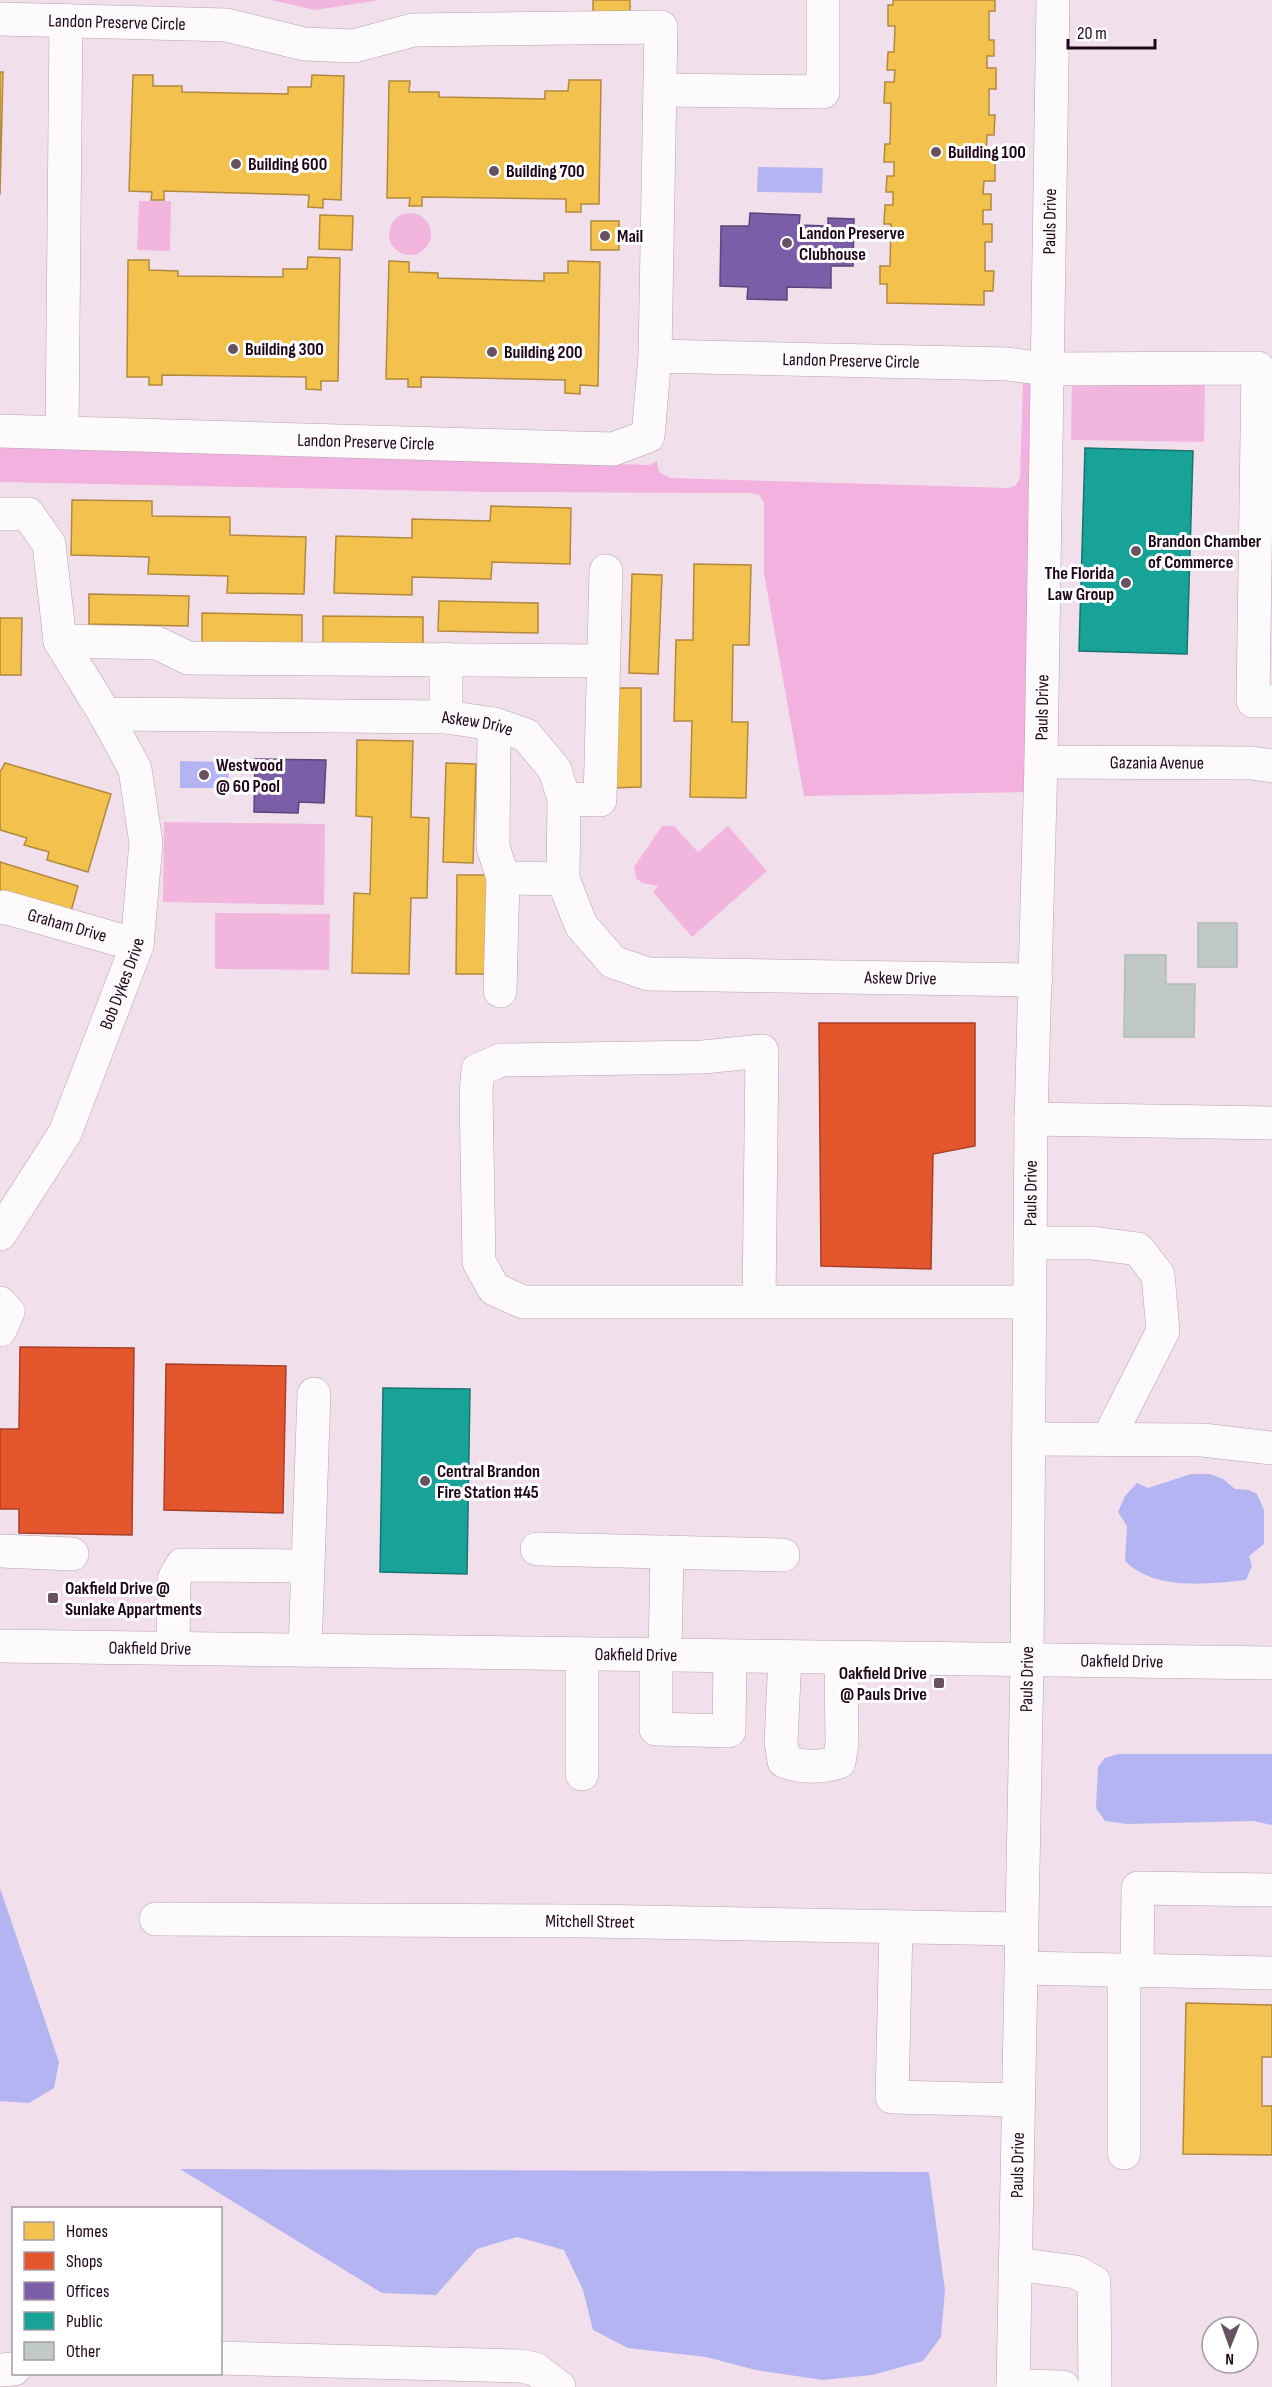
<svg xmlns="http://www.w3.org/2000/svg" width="1272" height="2387" viewBox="0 0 1272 2387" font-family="'Sofia Sans Condensed',sans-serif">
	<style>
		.green { fill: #f2b5de }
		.forest { fill: #f2b1de }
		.water { fill: #b5b4f3 }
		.homes { fill: #f2c14e; stroke: #b2893e; stroke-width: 1.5 }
		.shops { fill: #e4572e; stroke: #a93f27; stroke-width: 1.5 }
		.offices { fill: #7b5ea7; stroke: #5f447c; stroke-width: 1.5 }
		.public { fill: #17a398; stroke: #197472; stroke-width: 1.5 }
		.building { fill: #c1c9c6; stroke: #b2bbb7; stroke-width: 1.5 }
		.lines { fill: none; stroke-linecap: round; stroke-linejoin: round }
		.minor-casing { stroke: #b6a2b0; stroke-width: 34 }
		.minor { stroke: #fdfafc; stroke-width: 33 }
		.poi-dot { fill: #685262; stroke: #fff; stroke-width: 2 }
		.labels { text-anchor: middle; stroke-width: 6; stroke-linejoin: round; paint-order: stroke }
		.street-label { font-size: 18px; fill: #1e0618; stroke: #fff }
		.poi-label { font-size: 18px; font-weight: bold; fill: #1e0618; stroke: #fff; text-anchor: start }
	</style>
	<rect width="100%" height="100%" fill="#f1e0eb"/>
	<!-- green -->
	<path class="green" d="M 271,0 L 380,0 L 315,10 Z
		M 139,201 L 171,201 L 170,251 L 137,250 Z
		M389 234a21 21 0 1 1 42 0a21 21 0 1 1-42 0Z
		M 1072,373 L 1205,375 L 1204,442 L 1071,440 Z
		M 164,822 L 325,824 L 324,905 L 163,902 Z
		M 662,826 L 674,826 L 698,852 L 728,826 L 767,871 L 692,937 L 653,892 L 658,886 L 642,883 L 636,878 L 634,867 Z
		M 215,913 L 330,914 L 329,970 L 215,969 Z"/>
	<!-- forest -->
	<path class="forest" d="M 1023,383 L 1030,384 L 1025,792 L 804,796 L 764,573 L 764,503 L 759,495 L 752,493 L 491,492 L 0,482 L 0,443 L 649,465 L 657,461 L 659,472 L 670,478 L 1008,488 L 1015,486 L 1020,478 Z"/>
	<!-- water -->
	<path class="water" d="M 758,167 L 823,168 L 822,193 L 757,192 Z
		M 180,761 L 229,762 L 228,788 L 180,788 Z
		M 1191,1474 L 1210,1474 L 1223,1479 L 1235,1489 L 1249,1490 L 1257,1494 L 1264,1510 L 1264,1544 L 1249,1556 L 1252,1566 L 1246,1580 C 1207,1584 1155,1591 1125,1561 L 1127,1526 L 1118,1512 L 1125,1496 L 1137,1483 L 1148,1488 Z
		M 1118,1754 L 1272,1754 L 1272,1825 L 1253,1821 L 1127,1824 L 1105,1821 L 1096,1808 L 1098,1767 L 1105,1758 Z
		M 0,1888 L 59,2062 L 54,2088 L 29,2103 L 0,2101 Z
		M 180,2169 L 929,2172 L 945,2290 L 941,2337 L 923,2361 L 872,2375 L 823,2380 L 756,2370 L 706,2357 L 628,2348 L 593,2330 L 583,2290 L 564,2250 L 517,2237 L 477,2249 L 436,2295 L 382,2293 Z"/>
	<!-- homes -->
	<path class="homes" d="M 593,0 L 630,0 L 630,13 L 593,12 Z
		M 893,0 L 995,0 L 995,11 L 989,11 L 989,40 L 994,40 L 994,56 L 987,56 L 987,68 L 996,68 L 996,89 L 989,89 L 989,115 L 995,115 L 994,135 L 987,135 L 986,160 L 995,160 L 995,181 L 984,181 L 983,194 L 991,194 L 991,210 L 983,210 L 983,224 L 992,224 L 992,242 L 985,242 L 985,271 L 994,271 L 993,291 L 984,291 L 984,305 L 887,303 L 887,284 L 880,284 L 880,266 L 890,266 L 891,224 L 884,224 L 885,205 L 893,205 L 893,192 L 886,192 L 887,176 L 894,176 L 894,162 L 884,162 L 885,144 L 890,144 L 891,103 L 884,103 L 885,82 L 894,82 L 895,70 L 887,70 L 888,52 L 894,52 L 895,26 L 888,26 L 888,5 L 893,5 Z
		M 0,72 L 3,72 L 0,195 Z
		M 133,75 L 153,75 L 153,86 L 182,86 L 182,92 L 288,94 L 288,87 L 311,87 L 312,75 L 344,76 L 341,200 L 323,199 L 323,208 L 308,207 L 309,195 L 164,191 L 164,200 L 151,200 L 152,192 L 129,191 Z
		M 569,80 L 601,80 L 599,204 L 581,204 L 581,212 L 566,212 L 566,199 L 422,197 L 422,206 L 409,206 L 410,198 L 387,198 L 389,81 L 410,81 L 409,92 L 439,92 L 439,97 L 545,99 L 545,91 L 568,91 Z
		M 320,215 L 353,216 L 352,250 L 319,249 Z
		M 591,221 L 619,221 L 619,250 L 591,250 Z
		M 308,257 L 340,258 L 338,381 L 321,381 L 321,390 L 306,389 L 306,377 L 162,375 L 162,385 L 149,385 L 149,377 L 127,377 L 128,260 L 149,260 L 149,270 L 178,271 L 178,276 L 283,277 L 283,269 L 307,269 Z
		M 389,261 L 409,262 L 409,272 L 438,273 L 438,278 L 544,281 L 544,273 L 568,273 L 568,261 L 600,262 L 598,386 L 580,385 L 580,394 L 565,393 L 565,380 L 421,377 L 421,387 L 408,387 L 408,379 L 386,379 Z
		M 72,500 L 152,501 L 152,516 L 230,517 L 230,535 L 306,537 L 304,594 L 227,593 L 228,576 L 148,574 L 149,557 L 71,555 Z
		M 491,506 L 571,508 L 570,564 L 492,562 L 491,579 L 412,577 L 412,595 L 334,593 L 336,536 L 412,538 L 412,519 L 490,521 Z
		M 694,564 L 751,565 L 749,645 L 733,645 L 732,722 L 748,722 L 746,798 L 690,797 L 692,721 L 674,721 L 676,640 L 693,640 Z
		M 632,574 L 662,575 L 658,674 L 629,673 Z
		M 89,594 L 189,596 L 188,626 L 89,624 Z
		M 439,601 L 538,603 L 538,633 L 438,631 Z
		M 202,613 L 302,615 L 302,645 L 202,643 Z
		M 323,616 L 423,617 L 423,647 L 323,646 Z
		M 0,618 L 22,618 L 21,675 L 0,675 Z
		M 610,688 L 641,688 L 641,787 L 611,788 Z
		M 357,740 L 413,741 L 411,817 L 429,818 L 427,898 L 411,898 L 409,974 L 352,973 L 354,893 L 370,894 L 372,817 L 356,816 Z
		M 5,763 L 111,794 L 88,872 L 47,860 L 49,852 L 24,845 L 27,838 L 0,830 L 0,772 Z
		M 446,763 L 476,764 L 473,863 L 443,862 Z
		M 0,862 L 78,886 L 70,915 L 0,894 Z
		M 457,875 L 487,875 L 486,974 L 456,974 Z
		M 1186,2003 L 1272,2005 L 1272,2057 L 1262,2057 L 1262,2106 L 1272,2106 L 1272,2155 L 1183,2154 Z"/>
	<!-- shops -->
	<path class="shops" d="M 819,1023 L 975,1023 L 975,1146 L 933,1154 L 931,1269 L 821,1266 Z
		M 20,1347 L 134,1348 L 132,1535 L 19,1533 L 19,1509 L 0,1509 L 0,1429 L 19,1429 Z
		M 166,1364 L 286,1366 L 283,1513 L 164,1510 Z"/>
	<!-- offices -->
	<path class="offices" d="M 750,213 L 800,215 L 799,225 L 828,226 L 828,218 L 854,219 L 853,266 L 831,266 L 831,288 L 787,287 L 787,300 L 747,299 L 748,287 L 720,286 L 721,226 L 749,226 Z
		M 255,759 L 326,760 L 324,803 L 299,802 L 298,813 L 254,812 Z"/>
	<!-- public -->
	<path class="public" d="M 1085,448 L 1193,451 L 1187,654 L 1079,651 Z
		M 383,1388 L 470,1389 L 467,1574 L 380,1572 Z"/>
	<!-- building -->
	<path class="building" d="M 1198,923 L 1237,923 L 1237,967 L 1198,967 Z
		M 1125,955 L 1166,955 L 1166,984 L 1195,984 L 1194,1037 L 1124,1037 Z"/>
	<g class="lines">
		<!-- minor casing -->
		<g class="minor-casing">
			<g id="minor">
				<path id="s1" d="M 0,19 L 226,25 L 304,44 L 354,46 L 413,30 L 661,27 L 655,356"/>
				<path d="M 660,90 L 823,92 L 823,0"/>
				<path id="s2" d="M 0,431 L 613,449 L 648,436 L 655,356 L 1007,364 L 1046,369 L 1258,368 L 1253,701 L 1272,701"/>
				<path d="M 62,432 L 66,20"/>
				<path id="s3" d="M 0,514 L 28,514 L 49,544 L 60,641 L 105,714 L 446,717 L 494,724 L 526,735 L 555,770 L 564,799 L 563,879 L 581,925 L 613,962 L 648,974 L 1036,980"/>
				<path d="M 60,641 L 157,643 L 188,658 L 604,661"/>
				<path d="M 446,659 L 446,717"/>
				<path d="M 494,724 L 493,847 L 503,878 L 500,991"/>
				<path id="s4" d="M 1041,762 L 1251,763 L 1272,766"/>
				<path d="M 564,799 L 600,800 L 606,571"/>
				<path d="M 503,878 L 563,879"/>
				<path id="s5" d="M 0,908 L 4,907 L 137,945"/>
				<path d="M 1031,1119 L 1272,1123"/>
				<path id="s6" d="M 0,1234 L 65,1133 L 137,945 L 146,843 L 135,769 L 105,714"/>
				<path d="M 1030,1243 L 1092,1243 L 1138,1249 L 1158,1275 L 1163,1331 L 1108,1439"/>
				<path d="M 759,1302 L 762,1051 L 703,1057 L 501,1060 L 478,1070 L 476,1092 L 479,1262 L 494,1289 L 523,1302 L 1030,1302"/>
				<path d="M 0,1303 L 8,1312 L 0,1330"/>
				<path d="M 1029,1439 L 1202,1440 L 1272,1448"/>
				<path d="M 537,1549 L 783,1555"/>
				<path d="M 0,1551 L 72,1554"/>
				<path id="s7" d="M 0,1646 L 1272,1663"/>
				<path d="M 173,1648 L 174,1579 L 182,1565 L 307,1566"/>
				<path d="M 305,1650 L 314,1394"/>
				<path d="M 582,1654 L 582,1774"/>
				<path d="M 656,1655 L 656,1729 L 729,1731 L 730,1657"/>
				<path d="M 665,1655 L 667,1552"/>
				<path d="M 785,1657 L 781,1742 L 784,1761 C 802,1768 820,1768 839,1762 L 842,1744 L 841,1658"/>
				<path id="s8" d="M 156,1919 L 587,1921 L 1021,1929"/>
				<path d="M 896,1927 L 892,2097 L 1019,2100"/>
				<path d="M 1022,1968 L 1272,1973"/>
				<path d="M 1137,1970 L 1138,1888 L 1272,1890"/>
				<path d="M 1124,2153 L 1124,1970"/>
				<path d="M 1016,2264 L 1076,2272 L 1094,2282 L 1095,2387"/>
				<path d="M 220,2358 L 521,2366 L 535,2369 L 559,2387"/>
				<path d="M 0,2370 L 14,2369"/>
				<path d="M 1013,2386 L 1063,2387"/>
				<path id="s9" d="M 1013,2387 L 1027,1662 L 1031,1119 L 1041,762 L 1053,0"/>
			</g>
		</g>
		<!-- minor -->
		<use href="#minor" class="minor"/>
	</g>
	<!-- markers -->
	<g class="poi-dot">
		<circle cx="936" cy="152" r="6"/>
		<circle cx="236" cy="164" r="6"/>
		<circle cx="494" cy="171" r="6"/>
		<circle cx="605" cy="236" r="6"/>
		<circle cx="787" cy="243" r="6"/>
		<circle cx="233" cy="349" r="6"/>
		<circle cx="492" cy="352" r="6"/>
		<circle cx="1136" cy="551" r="6"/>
		<circle cx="1126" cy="583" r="6"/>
		<circle cx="204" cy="775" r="6"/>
		<circle cx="425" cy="1481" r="6"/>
		<rect x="47" y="1592" width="12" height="12" rx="3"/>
		<rect x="933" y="1677" width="12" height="12" rx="3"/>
	</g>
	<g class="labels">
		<!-- street labels -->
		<g class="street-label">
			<text dy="6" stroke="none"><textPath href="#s1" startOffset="117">Landon Preserve Circle</textPath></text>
			<text dy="6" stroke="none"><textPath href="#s9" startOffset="2166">Pauls Drive</textPath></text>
			<text dy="6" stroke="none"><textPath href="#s2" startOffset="927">Landon Preserve Circle</textPath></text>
			<text dy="6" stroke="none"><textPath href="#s2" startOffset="366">Landon Preserve Circle</textPath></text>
			<text dy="6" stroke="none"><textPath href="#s9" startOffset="1680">Pauls Drive</textPath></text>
			<text dy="6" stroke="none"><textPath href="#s3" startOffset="621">Askew Drive</textPath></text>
			<text dy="6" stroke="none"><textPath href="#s4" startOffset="116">Gazania Avenue</textPath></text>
			<text dy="6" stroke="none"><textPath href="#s5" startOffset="70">Graham Drive</textPath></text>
			<text dy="6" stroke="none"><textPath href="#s3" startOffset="1215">Askew Drive</textPath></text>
			<text dy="6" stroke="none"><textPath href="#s6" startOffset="280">Bob Dykes Drive</textPath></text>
			<text dy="6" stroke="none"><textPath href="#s9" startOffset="1194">Pauls Drive</textPath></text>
			<text dy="6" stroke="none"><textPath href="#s7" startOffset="150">Oakfield Drive</textPath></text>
			<text dy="6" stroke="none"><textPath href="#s7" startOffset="636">Oakfield Drive</textPath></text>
			<text dy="6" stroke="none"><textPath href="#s7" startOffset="1122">Oakfield Drive</textPath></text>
			<text dy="6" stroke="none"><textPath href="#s9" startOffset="708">Pauls Drive</textPath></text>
			<text dy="6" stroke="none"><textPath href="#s8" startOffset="434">Mitchell Street</textPath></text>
			<text dy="6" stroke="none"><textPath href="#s9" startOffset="222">Pauls Drive</textPath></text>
		</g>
		<!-- poi labels -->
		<g class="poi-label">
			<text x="948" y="158">Building 100</text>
			<text x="248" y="170">Building 600</text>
			<text x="506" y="177">Building 700</text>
			<text x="799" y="239">Landon Preserve<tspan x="799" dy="21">Clubhouse</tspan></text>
			<text x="617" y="242">Mail</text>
			<text x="245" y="355">Building 300</text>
			<text x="504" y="358">Building 200</text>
			<text x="1148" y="547">Brandon Chamber<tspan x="1148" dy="21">of Commerce</tspan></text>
			<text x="1114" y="579" text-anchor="end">The Florida<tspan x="1114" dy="21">Law Group</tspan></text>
			<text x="216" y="771">Westwood<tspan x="216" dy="21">@ 60 Pool</tspan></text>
			<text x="437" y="1477">Central Brandon<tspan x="437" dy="21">Fire Station #45</tspan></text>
			<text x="65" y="1594">Oakfield Drive @<tspan x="65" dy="21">Sunlake Appartments</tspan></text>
			<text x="927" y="1679" text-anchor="end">Oakfield Drive<tspan x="927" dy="21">@ Pauls Drive</tspan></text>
		</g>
	</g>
	<!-- legend -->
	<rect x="12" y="2207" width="210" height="168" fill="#ffffff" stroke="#a59ba3" stroke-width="1.5"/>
	<rect x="24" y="2222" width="30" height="18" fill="#f2c14e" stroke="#a59ba3" stroke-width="1.5"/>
	<text x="66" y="2237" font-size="18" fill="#1e0618">Homes</text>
	<rect x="24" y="2252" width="30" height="18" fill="#e4572e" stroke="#a59ba3" stroke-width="1.5"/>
	<text x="66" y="2267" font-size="18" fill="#1e0618">Shops</text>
	<rect x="24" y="2282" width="30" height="18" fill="#7b5ea7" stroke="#a59ba3" stroke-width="1.5"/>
	<text x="66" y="2297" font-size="18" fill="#1e0618">Offices</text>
	<rect x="24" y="2312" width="30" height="18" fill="#17a398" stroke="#a59ba3" stroke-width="1.5"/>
	<text x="66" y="2327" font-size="18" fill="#1e0618">Public</text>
	<rect x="24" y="2342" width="30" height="18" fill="#c1c9c6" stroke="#a59ba3" stroke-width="1.5"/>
	<text x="66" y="2357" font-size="18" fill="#1e0618">Other</text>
	<!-- north arrow -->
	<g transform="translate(1230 2345) rotate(181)"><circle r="28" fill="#ffffff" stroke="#a59ba3" stroke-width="1.5"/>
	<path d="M0-4.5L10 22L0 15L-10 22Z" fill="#685262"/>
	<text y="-9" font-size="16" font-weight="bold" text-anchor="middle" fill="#1e0618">N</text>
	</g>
	<!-- scale -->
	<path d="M1068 39v9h87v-9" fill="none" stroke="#1e0618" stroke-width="3"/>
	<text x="1077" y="39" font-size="18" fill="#1e0618" stroke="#ffffff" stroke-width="4.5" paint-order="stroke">20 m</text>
</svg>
